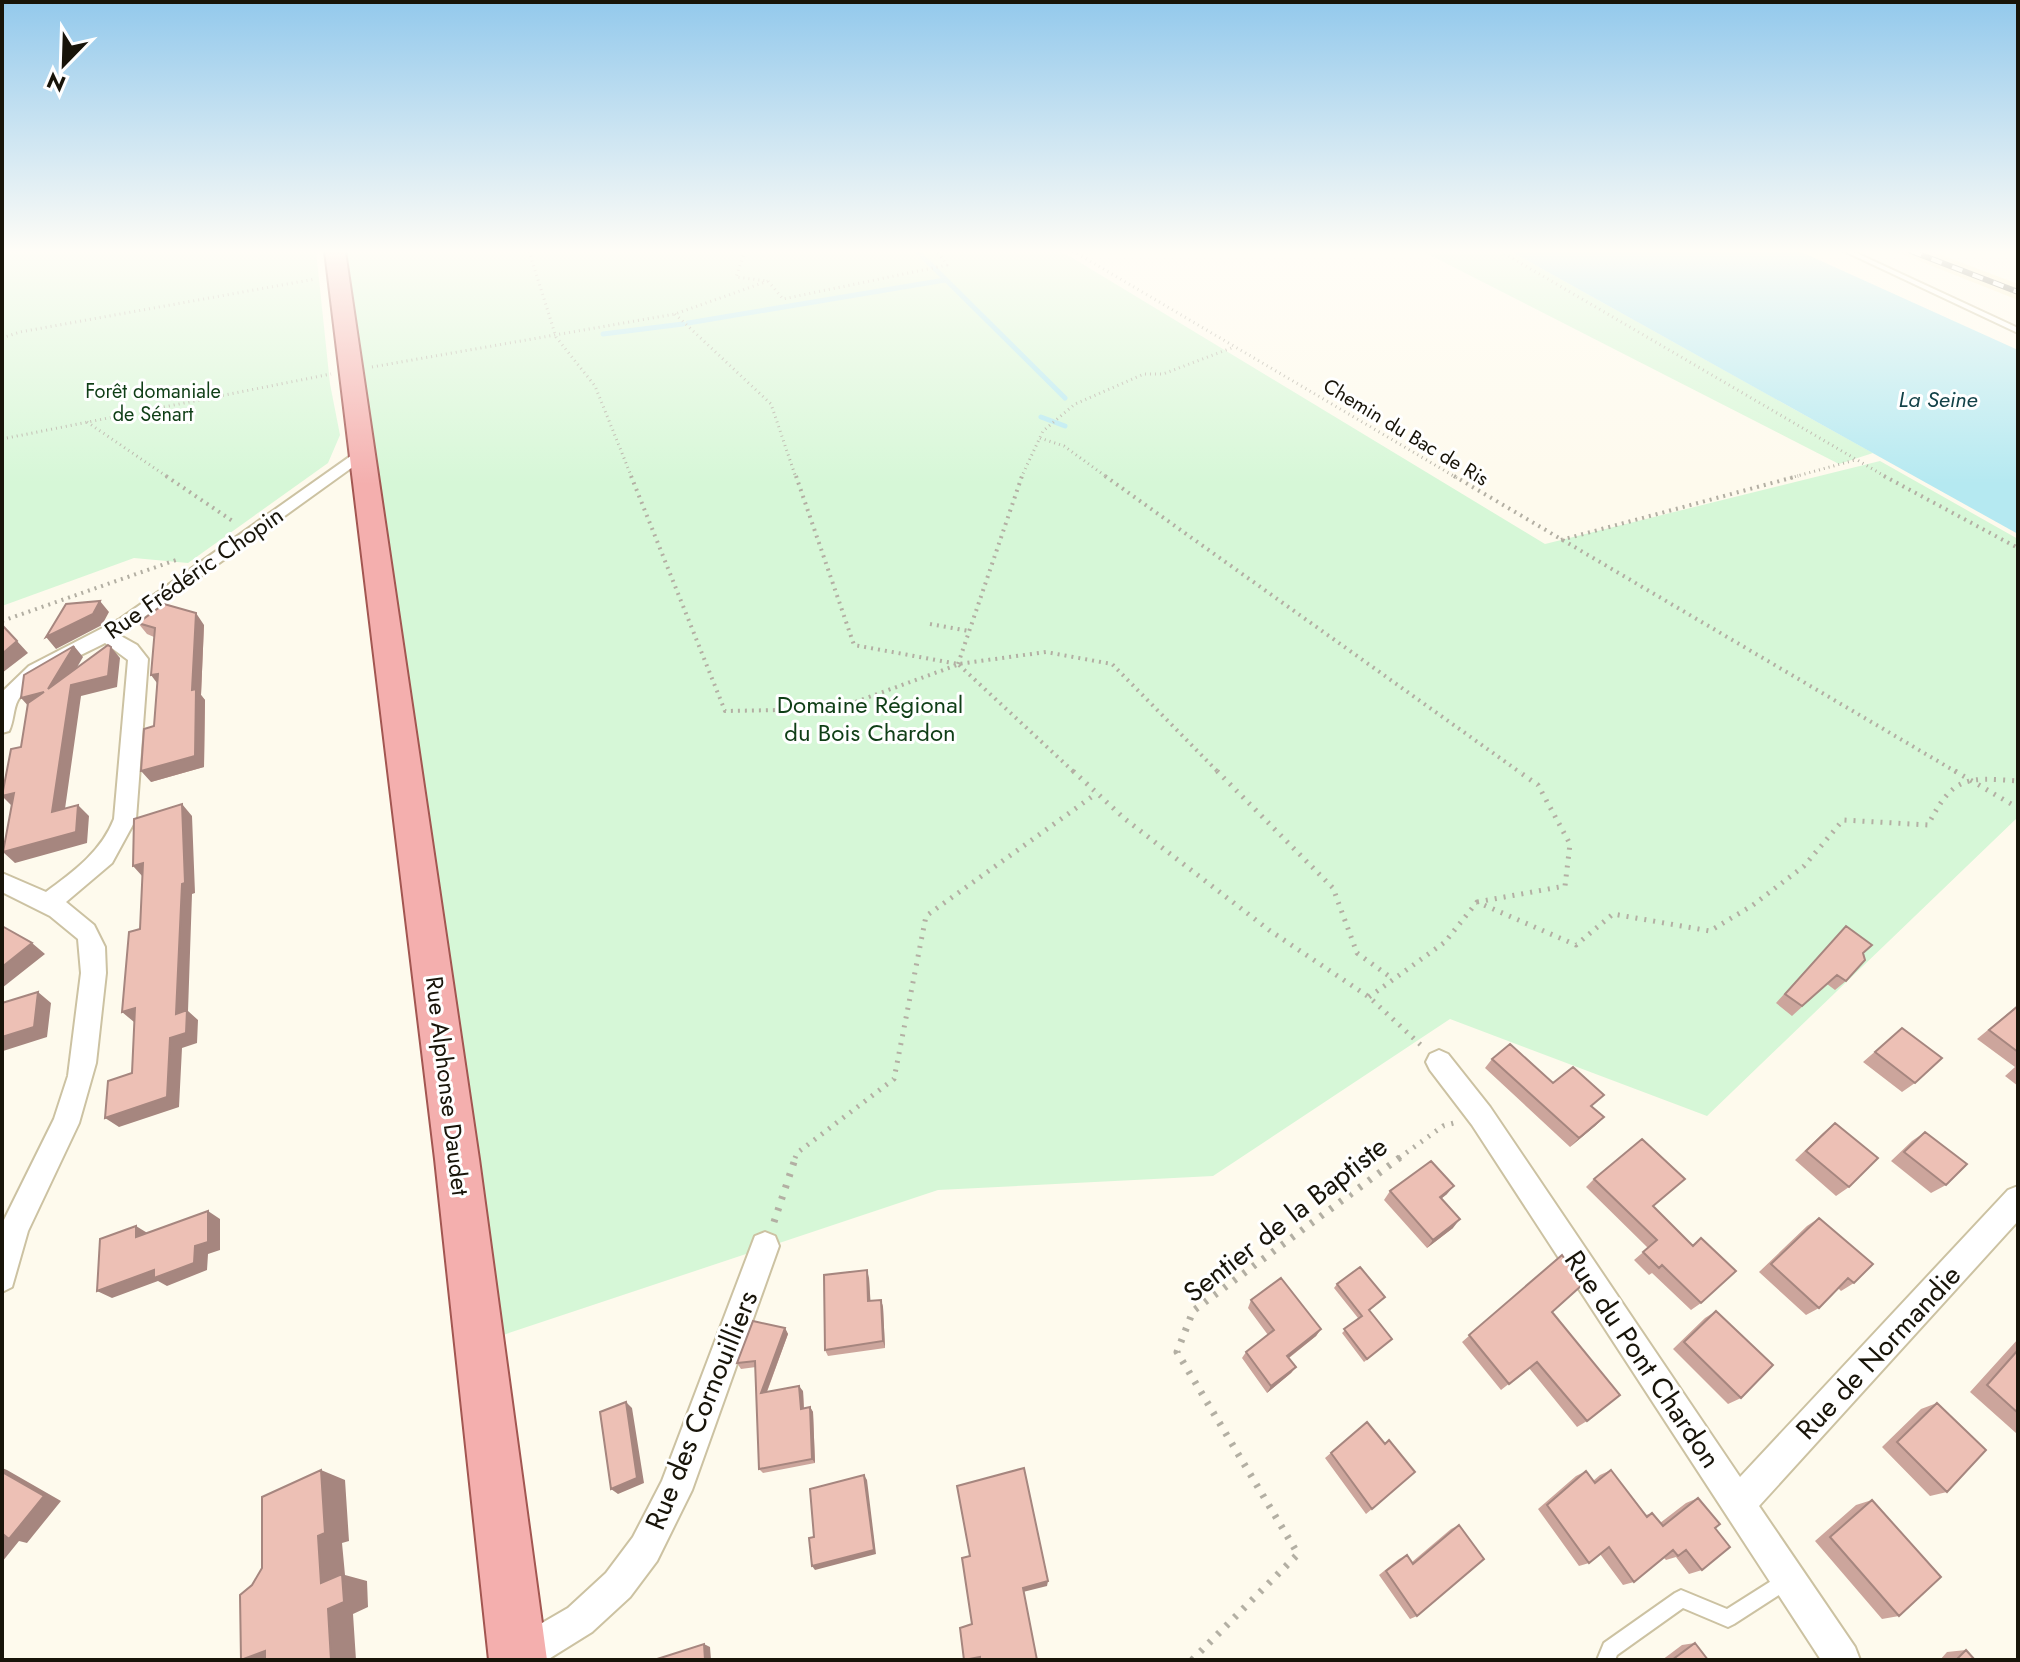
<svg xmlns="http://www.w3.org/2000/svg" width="2020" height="1662" viewBox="0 0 2020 1662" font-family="Jost,sans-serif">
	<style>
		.built { fill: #fcefc6 }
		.green { fill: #d6f7d7 }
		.water { fill: #b5e9f1 }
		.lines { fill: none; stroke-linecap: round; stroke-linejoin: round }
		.stream { stroke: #b5e9f1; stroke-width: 5 }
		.service-casing { stroke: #ccc2a2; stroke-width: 4 }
		.minor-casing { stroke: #ccc2a2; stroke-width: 4 }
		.primary-casing { stroke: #a25651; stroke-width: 4 }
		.path-far3 { stroke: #b3afa3; stroke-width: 3; stroke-dasharray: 1 4; stroke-linecap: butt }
		.path-far2 { stroke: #b3afa3; stroke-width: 4; stroke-dasharray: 2 5; stroke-linecap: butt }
		.path-far1 { stroke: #b3afa3; stroke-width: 5; stroke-dasharray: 2 7; stroke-linecap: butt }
		.path { stroke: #b3afa3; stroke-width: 7; stroke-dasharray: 3 9; stroke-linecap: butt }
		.service { fill: #fff; fill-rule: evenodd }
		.minor { fill: #fff; fill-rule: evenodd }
		.primary { fill: #f4afae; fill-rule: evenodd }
		.rail-casing { stroke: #585448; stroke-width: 6 }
		.rail { stroke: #fff; stroke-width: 4; stroke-dasharray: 11; stroke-linecap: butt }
		.wall { fill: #cca59c }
		.shaded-wall { fill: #a6867f }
		.building { fill: #edc0b5; stroke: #a6867f; stroke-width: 2 }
		.labels { text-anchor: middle; stroke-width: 6; stroke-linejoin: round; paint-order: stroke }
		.far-park-label { font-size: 20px; fill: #0f3e16; stroke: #fff }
		.far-street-label { font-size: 20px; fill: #181409; stroke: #fff }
		.far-water-label { font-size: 22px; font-style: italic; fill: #134248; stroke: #fff }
		.street-label { font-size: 24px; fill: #181409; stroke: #fff }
		.park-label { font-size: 24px; fill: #0f3e16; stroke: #fff }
		.near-street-label { font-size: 28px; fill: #181409; stroke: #fff }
	</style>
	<rect width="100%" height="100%" fill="#fefaed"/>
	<!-- built -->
	<path class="built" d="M 1894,251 L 1931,251 L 2018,284 L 2018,300 Z"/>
	<!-- green -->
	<path class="green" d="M 2,251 L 316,251 L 330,384 L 340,435 L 328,463 L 188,563 L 134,558 L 2,606 Z
		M 335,251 L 1061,251 L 1545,544 L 1880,461 L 2018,539 L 2018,817 L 1707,1116 L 1450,1019 L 1213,1176 L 938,1190 L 479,1343 Z
		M 1422,251 L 1510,251 L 1873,453 L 1839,464 Z"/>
	<!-- water -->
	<path class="water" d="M 1510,251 L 1799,251 L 2018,350 L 2018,534 Z"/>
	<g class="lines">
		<!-- stream -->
		<path class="stream" d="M 917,251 L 1065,398
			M 688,323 L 945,280
			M 603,334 L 683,324
			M 1041,417 L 1065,426"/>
		<!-- service casing -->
		<g class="service-casing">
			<path id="service" d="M 1844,251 L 1852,251 L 2018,328 L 2018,333 Z
				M 1787,1571 L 1793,1574 L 1796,1580 L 1793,1586 L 1734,1624 L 1728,1627 L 1683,1608 L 1617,1655 L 1615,1660 L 1597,1660 L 1604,1643 L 1675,1593 L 1681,1590 L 1727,1609 Z"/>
		</g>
		<!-- minor casing -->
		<g class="minor-casing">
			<path id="minor" d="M 362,448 L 368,450 L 368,456 L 119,635 L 137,645 L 148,659 L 136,819 L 112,863 L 66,902 L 94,925 L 105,947 L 106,973 L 96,1063 L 79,1123 L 28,1231 L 12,1287 L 2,1292 L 2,1224 L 54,1119 L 68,1076 L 81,973 L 78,939 L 50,916 L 2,892 L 2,873 L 46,892 C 74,871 101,852 114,819 L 128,660 L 105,643 C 80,656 32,675 18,700 C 13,709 14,721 9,731 L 2,733 L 2,692 L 29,666 L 120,619 Z
				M 1439,1050 L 1448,1054 L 1490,1107 L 1740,1477 L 2008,1190 L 2018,1186 L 2018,1221 L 1759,1506 L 1855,1647 L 1860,1660 L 1821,1660 L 1472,1125 L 1430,1070 L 1426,1062 L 1430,1054 Z
				M 765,1232 L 775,1236 L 779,1246 L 692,1490 L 657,1561 L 630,1597 L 592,1632 L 547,1660 L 502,1660 L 506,1644 L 568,1608 L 606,1573 L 633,1537 L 662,1481 L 755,1236 Z"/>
		</g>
		<!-- primary casing -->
		<g class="primary-casing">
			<path id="primary" d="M 325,251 L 345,251 L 479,1159 L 547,1660 L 489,1660 L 435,1159 Z"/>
		</g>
		<!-- path-far3 -->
		<path class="path-far3" d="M 529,251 L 556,337 L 595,386 L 632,478
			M 745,251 L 736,277 L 768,281 L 783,299 L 947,265 L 937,251
			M 1073,251 L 1457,478
			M 1500,251 L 1888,478
			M 675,314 L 771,404 L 796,478
			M 2,338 L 20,332 L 315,279
			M 372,367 L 675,314 L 768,281
			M 87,422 L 169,478
			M 1040,438 L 1064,446 L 1108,478
			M 2,439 L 331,374
			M 1021,478 L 1043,431 L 1075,404 L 1144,374 L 1163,374 L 1234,347
			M 1790,478 L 1855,460"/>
		<!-- path-far2 -->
		<path class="path-far2" d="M 166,476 L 234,522
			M 631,476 L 725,711 L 836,709 L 957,665
			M 796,476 L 854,645 L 958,664 L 1046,652 L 1112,664 L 1219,773
			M 1105,476 L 1521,773
			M 1454,476 L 1958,773
			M 1884,476 L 2018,548
			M 1561,540 L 1798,476
			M 2,621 L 179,559
			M 930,624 L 969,631
			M 958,664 L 1022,476
			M 959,665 L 1075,773"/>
		<!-- path-far1 -->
		<path class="path-far1" d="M 1073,771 L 1125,819 L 1269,930 L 1369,997 L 1423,1047
			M 1217,771 L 1333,888 L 1357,953 L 1393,979
			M 1955,771 L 2018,808
			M 1477,902 L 1565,886 L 1570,844 L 1538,785 L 1518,771
			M 1369,997 L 1445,942 L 1477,902 L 1576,945 L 1613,914 L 1710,931 L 1753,905 L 1804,866 L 1843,820 L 1928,825 C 1953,776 1966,777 2018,781
			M 795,1158 L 797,1153 L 894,1079 L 926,916 L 1097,793
			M 1399,1158 L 1443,1126 L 1454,1123"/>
		<!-- path -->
		<path class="path" d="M 774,1222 L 796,1156
			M 1192,1660 L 1298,1554 L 1177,1352 L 1193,1311 L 1402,1156"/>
		<!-- service -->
		<use href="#service" class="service"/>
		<!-- minor -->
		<use href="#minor" class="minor"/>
		<!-- primary -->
		<use href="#primary" class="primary"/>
		<!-- rail casing -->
		<g class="rail-casing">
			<path id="rail" d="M 1911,251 L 2018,292"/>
		</g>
		<!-- rail -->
		<use href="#rail" class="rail"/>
	</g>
	<!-- wall -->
	<path class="wall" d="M 138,623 L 204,625 L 201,695 L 205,700 L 204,767 L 151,782 L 157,683 L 154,637 L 147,634 Z
		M 1846,926 L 1863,953 L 1846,981 L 1835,990 L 1827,984 L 1792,1016 L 1776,1003 Z
		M 2018,1005 L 2018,1086 L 2005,1076 L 2015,1067 L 1977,1039 Z
		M 1902,1028 L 1915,1083 L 1902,1092 L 1863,1062 Z
		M 1492,1059 L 1553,1083 L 1593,1107 L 1604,1117 L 1595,1126 L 1570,1147 L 1485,1068 Z
		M 1835,1123 L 1849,1187 L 1836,1196 L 1795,1160 L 1823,1133 Z
		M 1925,1132 L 1946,1185 L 1931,1193 L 1891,1161 L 1912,1141 Z
		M 1594,1179 L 1653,1206 L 1692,1245 L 1701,1238 L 1701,1303 L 1691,1310 L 1652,1273 L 1649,1275 L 1634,1260 L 1648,1248 L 1586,1187 Z
		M 1390,1191 L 1447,1194 L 1441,1199 L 1453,1228 L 1427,1248 L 1384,1200 Z
		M 1819,1218 L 1854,1283 L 1841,1291 L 1838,1288 L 1819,1308 L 1806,1315 L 1759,1272 L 1807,1226 Z
		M 1562,1255 L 1552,1312 L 1587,1421 L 1577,1427 L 1529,1368 L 1501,1390 L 1462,1342 Z
		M 869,1278 L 870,1301 L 881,1300 L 883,1307 L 885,1348 L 828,1356 L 825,1350 Z
		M 1337,1284 L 1385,1297 L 1369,1311 L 1392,1339 L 1364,1362 L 1342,1333 L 1358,1318 L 1334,1288 Z
		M 1251,1300 L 1321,1329 L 1316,1336 L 1289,1358 L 1296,1367 L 1291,1373 L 1267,1393 L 1242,1358 L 1246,1352 L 1268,1335 L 1248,1308 Z
		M 1716,1311 L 1741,1398 L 1728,1404 L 1673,1349 L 1705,1318 Z
		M 785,1328 L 788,1334 L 767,1392 L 803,1391 L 804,1408 L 810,1407 L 813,1412 L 815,1463 L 763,1473 L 759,1469 L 756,1367 L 741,1369 L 737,1363 Z
		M 2018,1339 L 2018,1432 L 2016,1433 L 1970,1392 Z
		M 1937,1403 L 1947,1492 L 1930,1496 L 1882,1447 L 1921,1409 Z
		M 1367,1422 L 1372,1509 L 1366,1514 L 1325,1458 Z
		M 1611,1470 L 1646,1515 L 1652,1513 L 1660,1523 L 1686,1503 L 1698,1498 L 1715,1528 L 1702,1570 L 1689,1574 L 1676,1557 L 1666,1560 L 1664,1558 L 1634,1582 L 1623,1585 L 1600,1554 L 1589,1563 L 1579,1566 L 1538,1509 L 1576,1476 L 1586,1471 L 1593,1481 L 1600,1475 Z
		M 1872,1500 L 1899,1616 L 1882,1619 L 1815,1541 L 1856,1505 Z
		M 1459,1525 L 1417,1616 L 1410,1619 L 1379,1575 L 1399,1559 L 1407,1555 L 1412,1562 L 1451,1529 Z
		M 1695,1643 L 1708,1660 L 1662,1660 L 1682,1645 Z
		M 1966,1650 L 1975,1660 L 1940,1660 L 1947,1652 Z"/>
	<!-- shaded-wall -->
	<path class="shaded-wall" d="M 100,601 L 109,612 L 102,625 L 56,649 L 46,637 Z
		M 196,613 L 204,625 L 201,695 L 205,700 L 204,767 L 151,782 L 141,771 L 192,690 Z
		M 17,641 L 28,653 L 2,673 L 2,654 Z
		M 74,646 L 83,657 L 58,700 L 48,689 Z
		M 111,647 L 120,658 L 117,687 L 81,696 L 63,823 L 52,812 L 71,685 Z
		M 158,674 L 160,687 L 151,675 Z
		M 44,692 L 31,709 L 21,698 Z
		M 14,793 L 13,807 L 2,796 Z
		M 182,804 L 192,816 L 195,893 L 192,894 L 188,1011 L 198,1020 L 197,1043 L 182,1048 L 179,1107 L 119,1127 L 105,1118 L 170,1038 L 176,1014 Z
		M 78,805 L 89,816 L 87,843 L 15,863 L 3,852 Z
		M 143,863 L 143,877 L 133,866 Z
		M 32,943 L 45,954 L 2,988 L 2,967 Z
		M 38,992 L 51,1003 L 47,1037 L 3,1051 L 2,1050 L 2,1037 Z
		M 135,1008 L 134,1022 L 122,1012 Z
		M 1604,1117 L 1595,1126 L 1570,1147 L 1579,1138 Z
		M 1454,1186 L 1447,1194 L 1433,1205 L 1440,1197 Z
		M 208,1211 L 220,1219 L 220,1250 L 208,1254 L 207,1270 L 167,1286 L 158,1281 L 112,1298 L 97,1291 L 195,1246 Z
		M 1460,1219 L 1453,1228 L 1427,1248 L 1433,1240 Z
		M 136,1226 L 149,1234 L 136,1237 Z
		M 867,1270 L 869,1278 L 871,1309 L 868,1301 Z
		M 881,1300 L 883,1307 L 885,1348 L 883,1341 Z
		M 785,1328 L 788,1334 L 764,1399 L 761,1393 Z
		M 1321,1329 L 1316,1336 L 1282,1363 L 1287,1356 Z
		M 1296,1367 L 1291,1373 L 1267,1393 L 1271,1386 Z
		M 799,1386 L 803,1391 L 804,1414 L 801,1409 Z
		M 626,1402 L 632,1408 L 644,1483 L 618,1494 L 611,1489 Z
		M 810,1407 L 813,1412 L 815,1463 L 812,1459 Z
		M 2,1468 L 7,1470 L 61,1501 L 27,1543 L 19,1541 L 2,1562 Z
		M 321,1470 L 345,1480 L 349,1541 L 342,1543 L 345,1575 L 367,1581 L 368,1607 L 353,1614 L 356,1660 L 331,1660 L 321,1583 L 318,1536 Z
		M 864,1475 L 867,1480 L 876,1554 L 815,1570 L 812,1566 Z
		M 1048,1581 L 1047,1586 L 1023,1592 L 1023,1588 Z
		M 704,1644 L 710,1647 L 711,1660 L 705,1660 Z
		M 265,1651 L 280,1660 L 242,1660 Z"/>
	<!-- building -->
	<path class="building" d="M 100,601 L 93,614 L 46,637 L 66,604 Z
		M 164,604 L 196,613 L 192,690 L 196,689 L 195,756 L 141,771 L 144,729 L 154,726 L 158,674 L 151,675 L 155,628 L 138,623 Z
		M 3,626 L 17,641 L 2,654 L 2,627 Z
		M 108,645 L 111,647 L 108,676 L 71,685 L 52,812 L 78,805 L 76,832 L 3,852 L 14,793 L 2,796 L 11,749 L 21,747 L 28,703 L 44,692 L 21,698 L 24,675 L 74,646 L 48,689 Z
		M 182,804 L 185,883 L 182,884 L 176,1014 L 187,1010 L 186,1033 L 170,1038 L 167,1097 L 105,1118 L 108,1081 L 132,1073 L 135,1008 L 122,1012 L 129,932 L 140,929 L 143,863 L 133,866 L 134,819 Z
		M 2,926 L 32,943 L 2,967 Z
		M 1846,926 L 1872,945 L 1863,953 L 1865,960 L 1846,981 L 1837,975 L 1802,1006 L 1785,994 Z
		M 38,992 L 34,1027 L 2,1037 L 2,1003 Z
		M 2018,1006 L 2018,1052 L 1989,1030 Z
		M 1902,1028 L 1942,1058 L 1915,1083 L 1875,1052 Z
		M 1510,1044 L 1553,1083 L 1573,1067 L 1604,1095 L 1591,1106 L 1604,1117 L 1579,1138 L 1492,1059 Z
		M 1835,1123 L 1878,1158 L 1849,1187 L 1806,1151 Z
		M 1925,1132 L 1967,1164 L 1946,1185 L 1904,1152 Z
		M 1642,1139 L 1685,1179 L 1653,1206 L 1693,1246 L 1701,1238 L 1736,1271 L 1701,1303 L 1662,1265 L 1659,1268 L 1643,1252 L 1657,1240 L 1594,1179 Z
		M 1431,1161 L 1454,1186 L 1440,1197 L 1460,1219 L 1433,1240 L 1390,1191 Z
		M 208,1211 L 208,1242 L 195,1246 L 194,1263 L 154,1278 L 154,1270 L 97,1291 L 100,1239 L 136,1226 L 136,1237 Z
		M 1819,1218 L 1873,1264 L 1854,1283 L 1848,1278 L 1819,1308 L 1771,1264 Z
		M 1562,1255 L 1582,1285 L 1552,1312 L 1620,1395 L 1587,1421 L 1537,1362 L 1509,1384 L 1469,1335 Z
		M 1360,1267 L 1385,1297 L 1369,1310 L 1392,1339 L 1367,1359 L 1344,1329 L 1362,1316 L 1337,1284 Z
		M 867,1270 L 868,1301 L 881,1300 L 883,1341 L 825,1350 L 824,1275 Z
		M 1281,1278 L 1321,1329 L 1287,1356 L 1296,1367 L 1271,1386 L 1246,1352 L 1274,1330 L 1251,1300 Z
		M 1716,1311 L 1773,1365 L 1741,1398 L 1684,1342 Z
		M 753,1321 L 785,1328 L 761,1393 L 799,1386 L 801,1409 L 810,1407 L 812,1459 L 759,1469 L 755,1361 L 737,1363 Z
		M 2018,1350 L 2018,1413 L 1987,1385 Z
		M 626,1402 L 637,1478 L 611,1489 L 600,1412 Z
		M 1937,1403 L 1986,1450 L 1947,1492 L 1897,1442 Z
		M 1367,1422 L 1385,1444 L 1389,1440 L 1415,1472 L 1372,1509 L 1331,1453 Z
		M 1024,1468 L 1048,1581 L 1023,1588 L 1037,1660 L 980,1660 L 980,1657 L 964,1660 L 960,1628 L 972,1624 L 962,1558 L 970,1556 L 957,1486 Z
		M 321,1470 L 325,1533 L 318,1536 L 321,1583 L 342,1574 L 344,1602 L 328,1609 L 331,1660 L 265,1660 L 265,1651 L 241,1660 L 240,1595 L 252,1585 L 262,1568 L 262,1497 Z
		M 1611,1470 L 1647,1517 L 1652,1513 L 1663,1526 L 1698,1498 L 1720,1524 L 1715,1528 L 1730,1547 L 1702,1570 L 1686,1550 L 1678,1556 L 1673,1550 L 1634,1582 L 1609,1547 L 1589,1563 L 1547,1505 L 1586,1471 L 1595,1483 Z
		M 2,1472 L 44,1496 L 9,1539 L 3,1534 L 2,1535 Z
		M 864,1475 L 874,1550 L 812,1566 L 809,1538 L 814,1537 L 810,1489 Z
		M 1872,1500 L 1941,1577 L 1899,1616 L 1830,1537 Z
		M 1459,1525 L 1484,1559 L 1417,1616 L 1386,1571 L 1407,1555 L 1413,1564 Z
		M 1695,1643 L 1708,1660 L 1672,1660 Z
		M 704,1644 L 705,1660 L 654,1660 Z
		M 1966,1650 L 1975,1660 L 1956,1660 Z"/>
	<!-- sky -->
	<linearGradient id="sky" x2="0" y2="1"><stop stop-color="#93c9ec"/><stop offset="0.52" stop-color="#fffdf7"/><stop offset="1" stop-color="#fffdf7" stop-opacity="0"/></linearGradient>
	<rect width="2020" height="484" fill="url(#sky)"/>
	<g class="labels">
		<!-- far-park labels -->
		<g class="far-park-label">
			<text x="153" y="398">Forêt domaniale<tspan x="153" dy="23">de Sénart</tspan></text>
		</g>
		<!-- far-street labels -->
		<g class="far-street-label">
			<text transform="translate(1406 432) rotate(31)" y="7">Chemin du Bac de Ris</text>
		</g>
		<!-- far-water labels -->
		<g class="far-water-label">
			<text x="1938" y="407">La Seine</text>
		</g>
		<!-- street labels -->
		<g class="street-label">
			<text transform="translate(194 573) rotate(-35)" y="8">Rue Frédéric Chopin</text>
			<text transform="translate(447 1086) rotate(83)" y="8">Rue Alphonse Daudet</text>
		</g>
		<!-- park labels -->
		<g class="park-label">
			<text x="870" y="713">Domaine Régional<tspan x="870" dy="28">du Bois Chardon</tspan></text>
		</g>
		<!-- near-street labels -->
		<g class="near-street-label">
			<text transform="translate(1285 1219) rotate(-38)" y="10">Sentier de la Baptiste</text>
			<text transform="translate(1878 1352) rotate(-47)" y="10">Rue de Normandie</text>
			<text transform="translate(1643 1359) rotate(56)" y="10">Rue du Pont Chardon</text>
			<text transform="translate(701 1410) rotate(-68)" y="10">Rue des Cornouilliers</text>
		</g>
	</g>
	<!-- border -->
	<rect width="2020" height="1662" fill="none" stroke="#181409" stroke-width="8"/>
	<!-- north arrow -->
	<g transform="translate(64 64) rotate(203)" stroke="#ffffff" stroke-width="6" paint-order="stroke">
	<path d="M0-6L14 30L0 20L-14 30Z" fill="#181409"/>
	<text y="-12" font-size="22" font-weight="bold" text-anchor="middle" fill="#181409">N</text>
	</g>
</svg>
